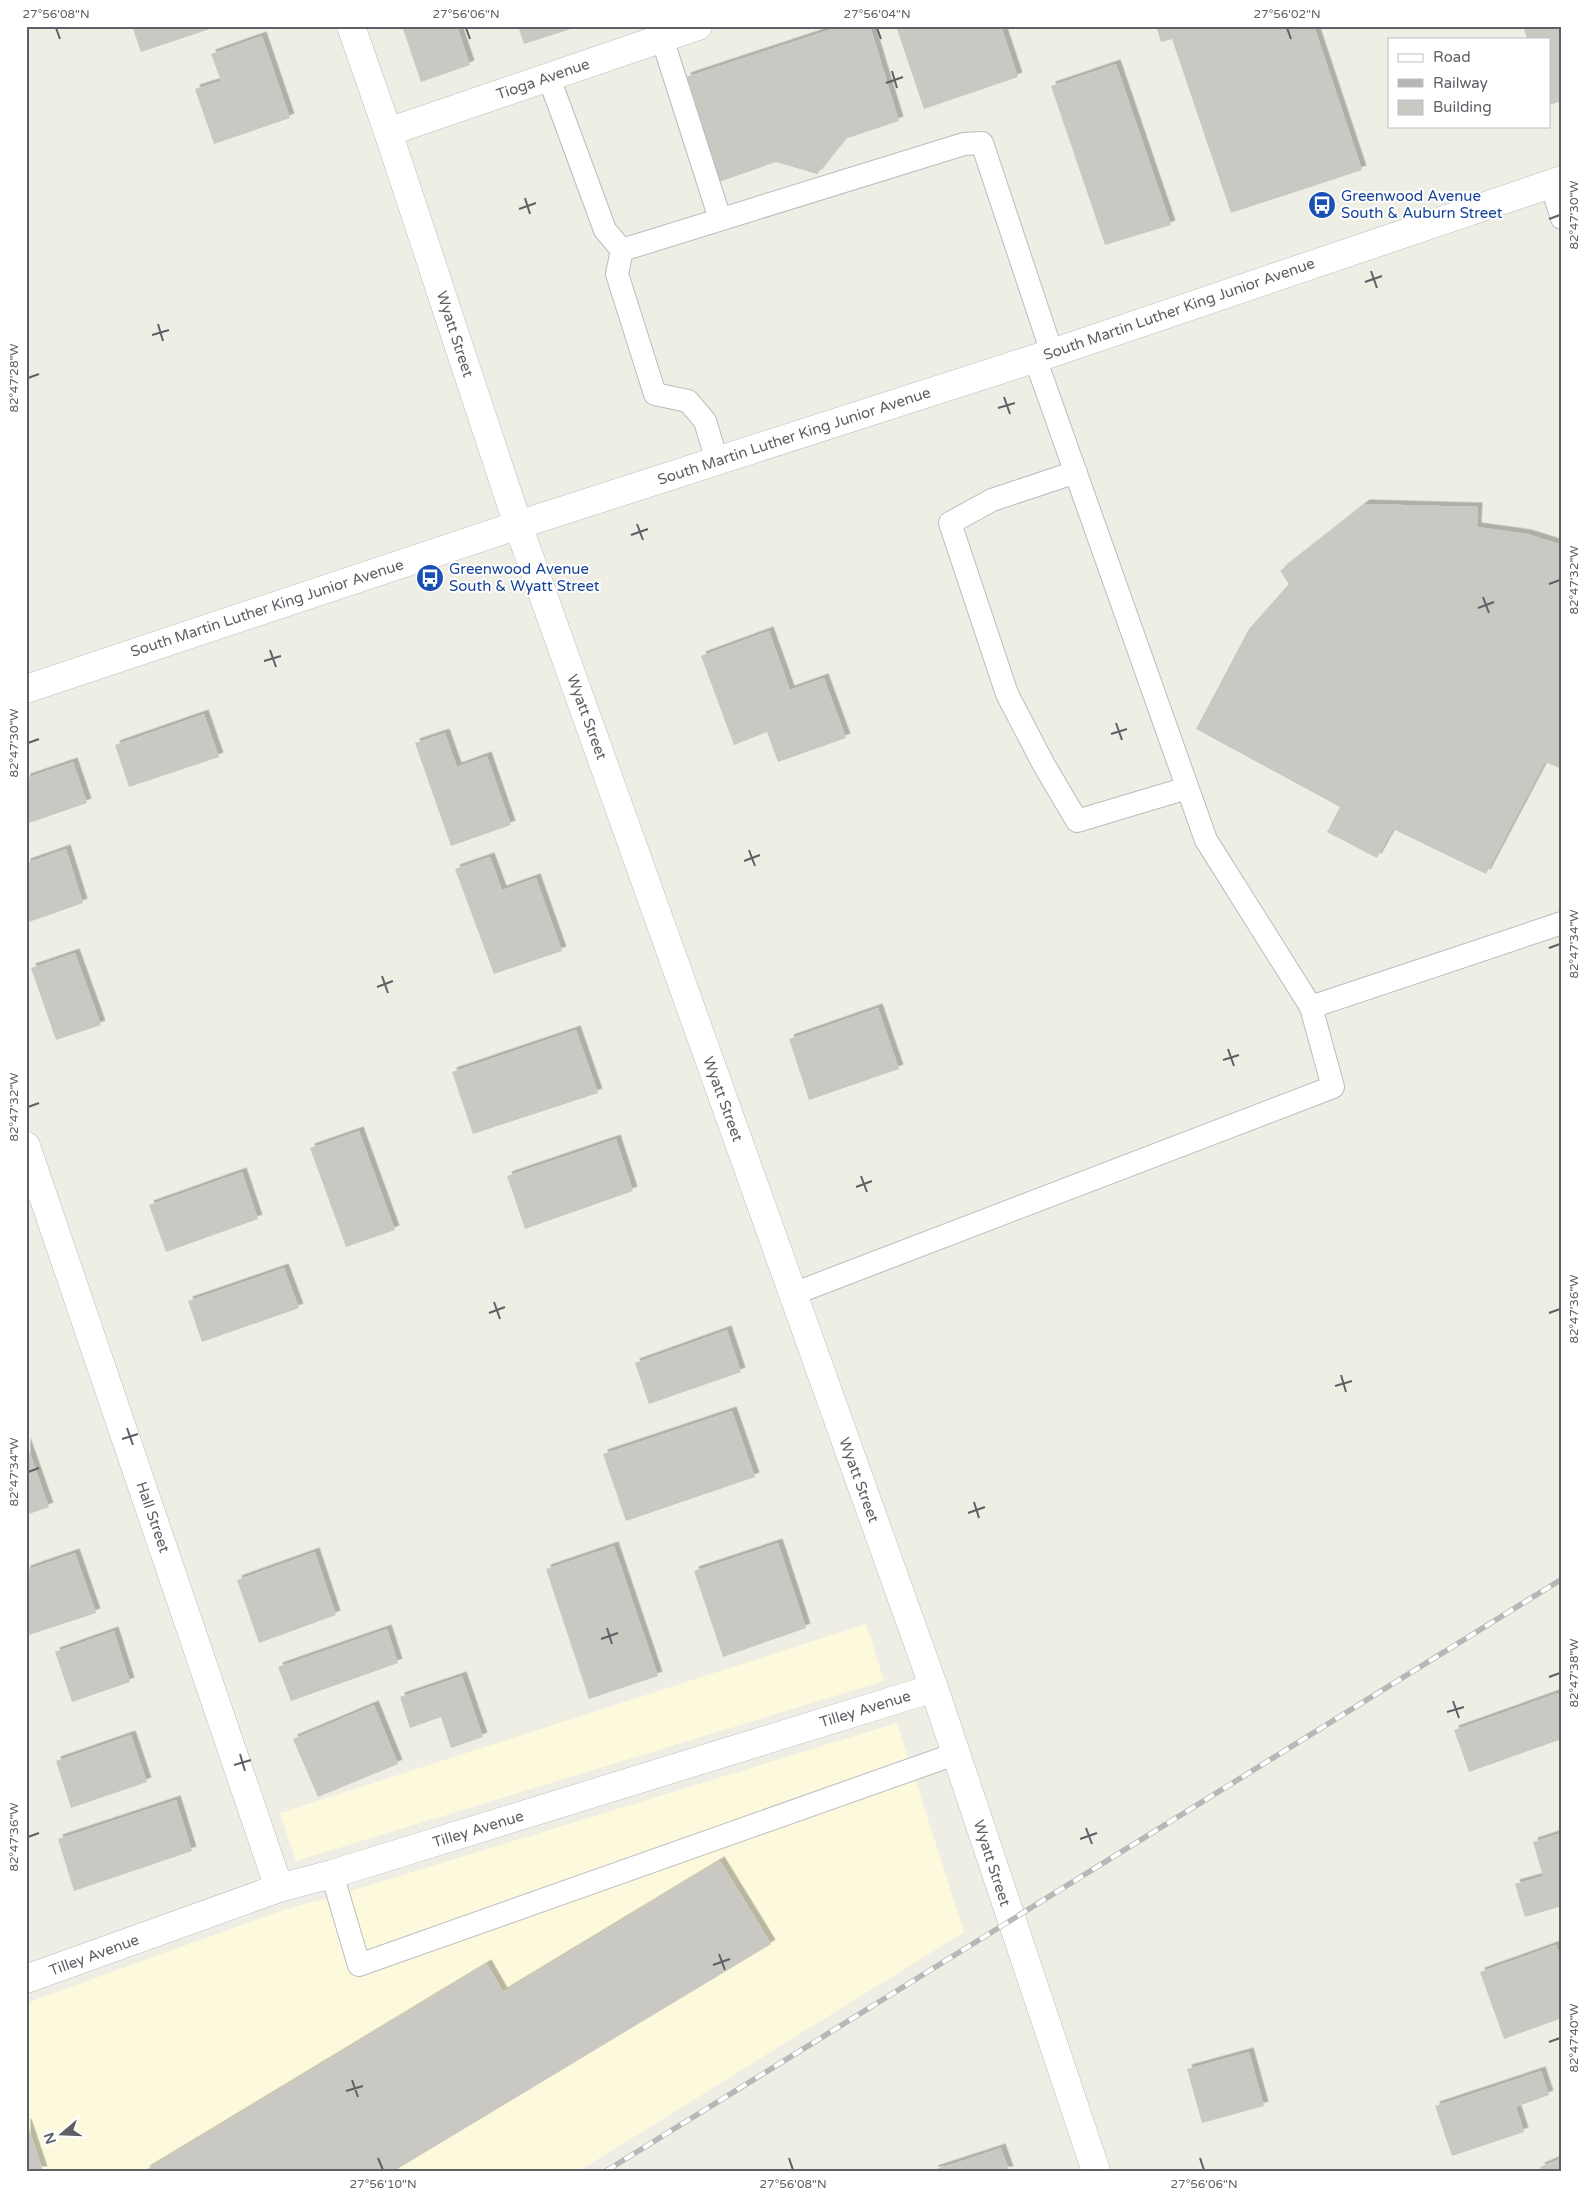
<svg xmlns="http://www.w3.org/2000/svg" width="1588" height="2197" viewBox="0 0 1588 2197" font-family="'Varela Round',sans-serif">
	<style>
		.commercial { fill: #fdf9dc }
		.building { fill: #cac8c2; filter: url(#shadow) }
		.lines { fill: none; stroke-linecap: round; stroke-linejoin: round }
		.lane-casing { stroke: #babcc1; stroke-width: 24 }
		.street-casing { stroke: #babcc1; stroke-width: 29 }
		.secondary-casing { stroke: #bbbdc3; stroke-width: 29 }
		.lane { stroke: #fff; stroke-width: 22 }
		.street { stroke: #fff; stroke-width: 28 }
		.secondary { stroke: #fff; stroke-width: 28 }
		.rail-casing { stroke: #b6b7b7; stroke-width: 5.5 }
		.rail { stroke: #fff; stroke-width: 4; stroke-dasharray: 11; stroke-linecap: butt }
		.ticks { fill: none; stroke: #5d6065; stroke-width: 2 }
		.labels { text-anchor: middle; stroke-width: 4; stroke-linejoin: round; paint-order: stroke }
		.street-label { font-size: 15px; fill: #5d6065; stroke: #fff }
		.transit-label { font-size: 15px; fill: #164399; stroke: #fff; text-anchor: start }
		.neatline { fill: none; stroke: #5d6065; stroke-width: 2 }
		.ticks-label { font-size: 12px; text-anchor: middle; fill: #5d6065 }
	</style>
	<defs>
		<filter id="shadow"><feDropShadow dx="4.5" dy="-4.5" stdDeviation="0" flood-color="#0004"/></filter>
	</defs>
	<rect width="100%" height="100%" fill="#efeee5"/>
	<!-- commercial -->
	<path class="commercial" d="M 866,1624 L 884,1681 L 296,1861 L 280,1813 Z
		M 897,1723 L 964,1932 L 579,2171 L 26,2171 L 26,2003 L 286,1909 L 338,1895 Z"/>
	<!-- building -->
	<path class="building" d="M 132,26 L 216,26 L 216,27 L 141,52 Z
		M 402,26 L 457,26 L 470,65 L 421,82 Z
		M 518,26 L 577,26 L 577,27 L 524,44 Z
		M 841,26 L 870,26 L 899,121 L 845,139 L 817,174 L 776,162 L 719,182 L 686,77 Z
		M 896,26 L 1001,26 L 1018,77 L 924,109 Z
		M 1156,26 L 1314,26 L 1362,170 L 1231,213 L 1172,39 L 1161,42 Z
		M 1523,26 L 1562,26 L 1562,101 L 1549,105 L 1549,39 L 1527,39 Z
		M 262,36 L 290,118 L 214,144 L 195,89 L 221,81 L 211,54 Z
		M 1116,64 L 1171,225 L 1105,245 L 1051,86 Z
		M 1365,504 L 1478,507 L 1477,527 L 1527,534 L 1562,545 L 1562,769 L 1545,762 L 1486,874 L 1393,829 L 1377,858 L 1327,832 L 1340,807 L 1196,729 L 1249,629 L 1289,584 L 1280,571 Z
		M 769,631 L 790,690 L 824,678 L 846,738 L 778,762 L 767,732 L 734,745 L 701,656 Z
		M 204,714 L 219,757 L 129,787 L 115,745 Z
		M 445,733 L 457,767 L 487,756 L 511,825 L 451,846 L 415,743 Z
		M 73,762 L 87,803 L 26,824 L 26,778 Z
		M 66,849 L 83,903 L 26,923 L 26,863 Z
		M 490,857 L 502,890 L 536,878 L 562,951 L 494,974 L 455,869 Z
		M 75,953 L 101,1025 L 56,1040 L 31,968 Z
		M 878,1008 L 899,1069 L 809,1100 L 789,1039 Z
		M 576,1030 L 598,1093 L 473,1134 L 452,1072 Z
		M 359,1131 L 395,1230 L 346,1247 L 310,1148 Z
		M 616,1139 L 633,1191 L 525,1229 L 507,1176 Z
		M 242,1172 L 258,1219 L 166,1252 L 149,1205 Z
		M 284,1268 L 299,1308 L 202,1342 L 188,1301 Z
		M 727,1330 L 741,1372 L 649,1404 L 635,1363 Z
		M 732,1411 L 755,1477 L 626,1521 L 603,1454 Z
		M 26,1442 L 49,1507 L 26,1515 Z
		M 778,1543 L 806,1628 L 723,1657 L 694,1571 Z
		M 614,1546 L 658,1676 L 589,1699 L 546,1569 Z
		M 315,1552 L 336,1615 L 259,1643 L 237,1580 Z
		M 75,1553 L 96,1613 L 26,1636 L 26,1570 Z
		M 387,1629 L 398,1663 L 291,1701 L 278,1667 Z
		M 114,1631 L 130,1682 L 72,1702 L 55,1652 Z
		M 462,1676 L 483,1737 L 451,1748 L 441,1717 L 410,1728 L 400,1697 Z
		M 1558,1693 L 1562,1705 L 1562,1739 L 1469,1772 L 1454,1730 Z
		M 374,1705 L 398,1764 L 318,1797 L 293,1739 Z
		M 131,1735 L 147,1782 L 71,1808 L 56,1761 Z
		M 176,1800 L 192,1851 L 74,1891 L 58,1839 Z
		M 1561,1833 L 1562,1906 L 1525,1917 L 1515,1884 L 1543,1876 L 1533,1842 Z
		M 720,1861 L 771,1944 L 394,2171 L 144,2171 L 487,1964 L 503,1992 Z
		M 1556,1945 L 1562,1962 L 1562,2018 L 1504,2039 L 1480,1972 Z
		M 1249,2052 L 1264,2106 L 1202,2123 L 1187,2069 Z
		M 1541,2071 L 1549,2095 L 1516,2107 L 1524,2132 L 1452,2156 L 1435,2106 Z
		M 26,2123 L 27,2123 L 43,2171 L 26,2171 Z
		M 1001,2148 L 1009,2171 L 934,2171 L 933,2170 Z
		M 1562,2158 L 1562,2171 L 1542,2171 L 1540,2167 Z"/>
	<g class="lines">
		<!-- lane casing -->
		<g class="lane-casing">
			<path id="lane" d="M 662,38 L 720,219
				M 549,78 L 605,230 L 622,250
				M 1551,184 L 1562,218
				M 717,461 L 705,421 L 688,401 L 655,394 L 617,274 L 622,250 L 964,144 L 982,143 L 1052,353
				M 1076,472 L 992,500 L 950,523 L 1007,694 L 1044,765 L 1077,821 L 1187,788
				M 1311,1007 L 1562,923
				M 793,1294 L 1333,1087 L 1311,1007 L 1206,840 L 1035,358
				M 332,1874 L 359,1965 L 955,1754"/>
		</g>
		<!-- street casing -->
		<g class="street-casing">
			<path id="street" d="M 388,132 L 698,26
				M 26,1146 L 279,1888
				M 26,1979 L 279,1888 L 332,1874 L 934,1688"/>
		</g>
		<!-- secondary casing -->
		<g class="secondary-casing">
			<path id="secondary" d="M 351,26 L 388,132 L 518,525 L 934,1688 L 1096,2171
				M 26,689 L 518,525 L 1052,353 L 1562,180"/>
		</g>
		<!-- lane -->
		<use href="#lane" class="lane"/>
		<!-- street -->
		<use href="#street" class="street"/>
		<!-- secondary -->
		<use href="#secondary" class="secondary"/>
		<!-- rail casing -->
		<g class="rail-casing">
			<path id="rail" d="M 606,2171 L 1562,1579"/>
		</g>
		<!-- rail -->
		<use href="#rail" class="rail"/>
	</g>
	<!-- ticks -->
	<path class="ticks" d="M 56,28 L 60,39M 466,28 L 470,39M 877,28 L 881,39M 1287,28 L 1291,39M 892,71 L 897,88M 886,83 L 903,77M 525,198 L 530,214M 519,209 L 536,203M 1549,219 L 1560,215M 1371,271 L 1377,288M 1365,282 L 1382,276M 158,324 L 163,341M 152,335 L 169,330M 28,378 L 39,374M 1004,397 L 1010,414M 998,408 L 1015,403M 637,524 L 643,540M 631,535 L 648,529M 1549,584 L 1560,580M 1483,597 L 1489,613M 1478,608 L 1494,602M 270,650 L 276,667M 264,661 L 281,656M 1116,723 L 1122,740M 1111,734 L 1127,729M 28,743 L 39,739M 749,850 L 755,866M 744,861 L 760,855M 1549,948 L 1560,944M 382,976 L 388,993M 377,987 L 393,981M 1228,1049 L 1234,1066M 1223,1060 L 1239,1055M 28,1107 L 39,1103M 861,1176 L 867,1192M 856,1187 L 872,1181M 494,1302 L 500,1319M 489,1313 L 505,1307M 1549,1313 L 1560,1309M 1341,1375 L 1346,1392M 1335,1386 L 1352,1381M 127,1428 L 133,1445M 122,1439 L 138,1434M 28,1472 L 39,1468M 974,1502 L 979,1518M 968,1513 L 985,1507M 607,1628 L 612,1644M 601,1639 L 618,1633M 1549,1677 L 1560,1673M 1453,1701 L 1459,1718M 1447,1712 L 1464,1707M 240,1754 L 245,1771M 234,1765 L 251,1760M 1086,1828 L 1092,1844M 28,1837 L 39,1833M 1080,1839 L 1097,1833M 719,1954 L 725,1970M 713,1965 L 730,1959M 1549,2042 L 1560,2038M 352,2080 L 358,2097M 346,2091 L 363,2086M 378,2158 L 383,2170M 789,2158 L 793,2170M 1200,2158 L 1204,2170"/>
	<!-- icons -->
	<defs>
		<g id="bus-disc" transform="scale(1.4375)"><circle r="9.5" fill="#1a4fb4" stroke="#fff"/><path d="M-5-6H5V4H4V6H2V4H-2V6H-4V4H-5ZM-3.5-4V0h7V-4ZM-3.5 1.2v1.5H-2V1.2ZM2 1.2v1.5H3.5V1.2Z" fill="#fff"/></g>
	</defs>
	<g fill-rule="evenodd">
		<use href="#bus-disc" x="1322" y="205"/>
		<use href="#bus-disc" x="430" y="578"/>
	</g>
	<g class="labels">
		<!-- street labels -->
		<g class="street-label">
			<text transform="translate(543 79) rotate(-19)" y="5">Tioga Avenue</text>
			<text transform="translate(1179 309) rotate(-19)" y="5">South Martin Luther King Junior Avenue</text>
			<text transform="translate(455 334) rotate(72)" y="5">Wyatt Street</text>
			<text transform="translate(794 436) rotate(-18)" y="5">South Martin Luther King Junior Avenue</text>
			<text transform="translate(267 608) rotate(-18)" y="5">South Martin Luther King Junior Avenue</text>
			<text transform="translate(587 717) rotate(70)" y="5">Wyatt Street</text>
			<text transform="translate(723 1099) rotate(70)" y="5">Wyatt Street</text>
			<text transform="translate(859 1480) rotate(70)" y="5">Wyatt Street</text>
			<text transform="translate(153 1517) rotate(71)" y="5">Hall Street</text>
			<text transform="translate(865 1709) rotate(-17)" y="5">Tilley Avenue</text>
			<text transform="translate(478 1829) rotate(-17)" y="5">Tilley Avenue</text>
			<text transform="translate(992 1863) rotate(72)" y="5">Wyatt Street</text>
			<text transform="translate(94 1955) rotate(-20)" y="5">Tilley Avenue</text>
		</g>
		<!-- transit labels -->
		<g class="transit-label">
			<text x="1341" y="201">Greenwood Avenue<tspan x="1341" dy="17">South &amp; Auburn Street</tspan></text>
			<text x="449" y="574">Greenwood Avenue<tspan x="449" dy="17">South &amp; Wyatt Street</tspan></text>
		</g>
	</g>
	<!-- border -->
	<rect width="1588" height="2197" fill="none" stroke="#ffffff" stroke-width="55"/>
	<!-- legend -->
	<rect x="1388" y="38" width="162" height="90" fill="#ffffff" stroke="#bebfc1"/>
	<rect x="1398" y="54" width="25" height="8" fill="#ffffff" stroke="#bebfc1"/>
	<text x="1433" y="62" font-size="15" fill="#5d6065">Road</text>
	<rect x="1398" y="79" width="25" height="8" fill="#b6b7b7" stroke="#bebfc1"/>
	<text x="1433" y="88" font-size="15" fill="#5d6065">Railway</text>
	<rect x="1398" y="100" width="25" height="15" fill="#cac8c2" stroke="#bebfc1"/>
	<text x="1433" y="112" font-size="15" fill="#5d6065">Building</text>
	<!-- north arrow -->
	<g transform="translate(62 2134) rotate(251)" stroke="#ffffff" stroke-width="4" paint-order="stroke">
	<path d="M0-4L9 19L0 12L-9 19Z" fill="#5d6065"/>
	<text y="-8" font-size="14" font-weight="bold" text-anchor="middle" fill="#5d6065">N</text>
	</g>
	<rect x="28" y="28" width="1532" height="2142" class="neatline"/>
	<g class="ticks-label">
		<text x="56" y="18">27°56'08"N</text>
		<text x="466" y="18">27°56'06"N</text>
		<text x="877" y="18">27°56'04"N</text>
		<text x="1287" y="18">27°56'02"N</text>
		<text transform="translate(1574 215) rotate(-90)" y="4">82°47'30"W</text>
		<text transform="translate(14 378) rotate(-90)" y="4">82°47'28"W</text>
		<text transform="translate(1574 580) rotate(-90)" y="4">82°47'32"W</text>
		<text transform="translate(14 743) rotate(-90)" y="4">82°47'30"W</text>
		<text transform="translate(1574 944) rotate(-90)" y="4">82°47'34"W</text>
		<text transform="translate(14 1107) rotate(-90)" y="4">82°47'32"W</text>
		<text transform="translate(1574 1309) rotate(-90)" y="4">82°47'36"W</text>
		<text transform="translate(14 1472) rotate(-90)" y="4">82°47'34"W</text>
		<text transform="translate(1574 1673) rotate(-90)" y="4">82°47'38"W</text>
		<text transform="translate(14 1837) rotate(-90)" y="4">82°47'36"W</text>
		<text transform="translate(1574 2038) rotate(-90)" y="4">82°47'40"W</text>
		<text x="383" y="2188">27°56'10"N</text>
		<text x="793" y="2188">27°56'08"N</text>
		<text x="1204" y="2188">27°56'06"N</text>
	</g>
</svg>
